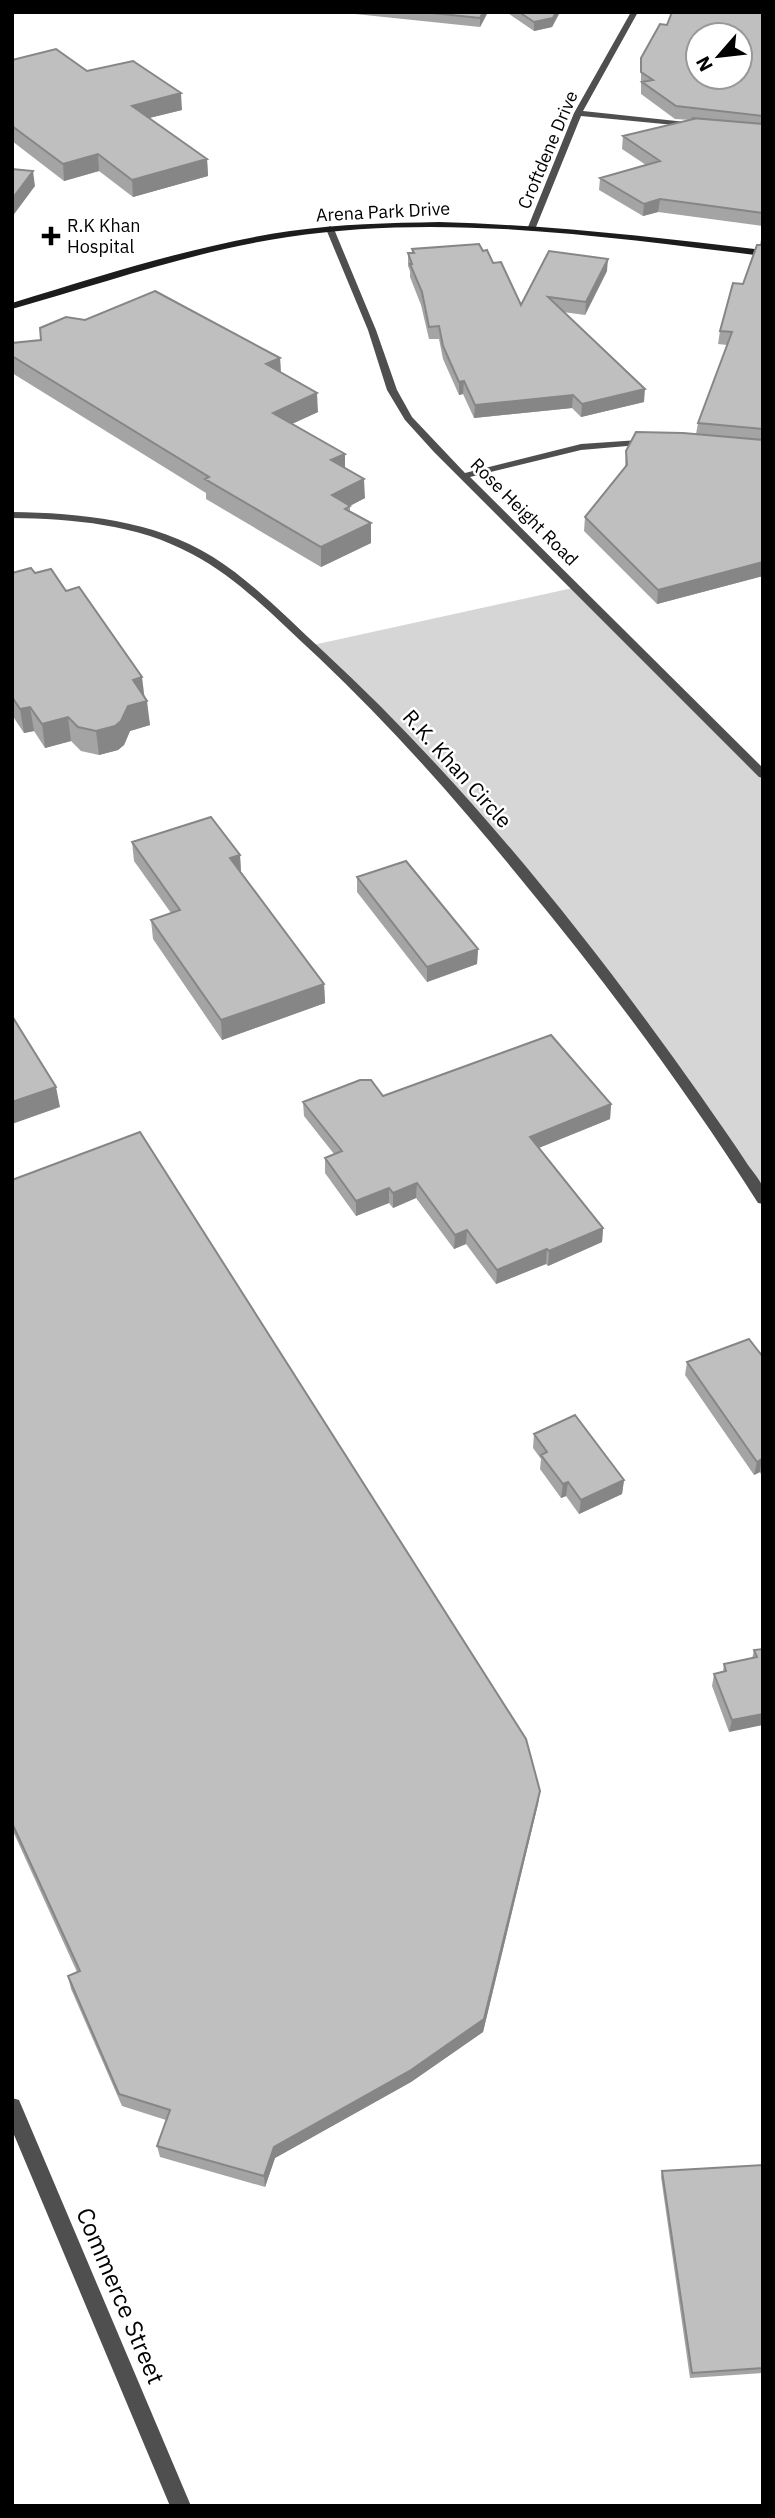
<svg xmlns="http://www.w3.org/2000/svg" width="775" height="2518" viewBox="0 0 775 2518" font-family="'IBM Plex Sans',sans-serif">
	<style>
		.green { fill: #d6d6d6 }
		.lines { fill: none; stroke-linecap: round; stroke-linejoin: round }
		.street { fill: #4f4f4f; fill-rule: evenodd }
		.secondary { fill: #1c1c1c; fill-rule: evenodd }
		.wall { fill: #a4a4a4 }
		.shaded-wall { fill: #868686 }
		.building { fill: #bfbfbf; stroke: #868686; stroke-width: 2; fill-rule: evenodd }
		.poi-dot { fill: #000; stroke: #fff; stroke-width: 2.5 }
		.labels { text-anchor: middle; stroke-width: 5; stroke-linejoin: round; paint-order: stroke }
		.far-street-label { font-size: 18px; fill: #000; stroke: #fff }
		.far-poi-label { font-size: 18px; fill: #000; stroke: #fff; text-anchor: start }
		.street-label { font-size: 21px; fill: #000; stroke: #fff }
		.near-street-label { font-size: 24px; fill: #000; stroke: #fff }
	</style>
	<rect width="100%" height="100%" fill="#fff"/>
	<!-- green -->
	<path class="green" d="M 577,587 L 763,774 L 763,1203 L 674,1072 L 488,834 L 313,645 Z"/>
	<g class="lines">
		<!-- street -->
		<path class="street" d="M 631,12 L 638,12 L 583,111 L 695,123 L 699,125 L 695,127 L 581,116 L 536,227 L 529,229 L 528,227 L 574,113 Z
			M 330,226 L 334,229 L 376,330 L 397,390 L 412,417 L 465,473 L 581,444 L 653,439 L 655,441 L 650,444 L 581,450 L 470,477 L 763,768 L 763,778 L 759,777 L 434,452 L 405,420 L 387,390 L 368,330 L 326,229 Z
			M 12,512 C 80,513 154,520 213,557 C 254,583 288,619 323,651 C 463,780 590,939 700,1095 C 716,1118 733,1142 748,1165 C 753,1172 761,1181 763,1188 C 764,1192 763,1199 763,1204 L 758,1203 C 687,1091 608,985 524,883 C 460,804 392,727 318,657 C 278,621 240,579 192,554 C 137,524 73,519 12,518 Z
			M 12,2098 L 19,2100 L 191,2506 L 170,2506 L 12,2130 Z"/>
		<!-- secondary -->
		<path class="secondary" d="M 439,222 C 548,225 655,237 763,250 L 763,256 C 606,237 446,213 288,237 C 194,251 104,283 12,309 L 12,303 C 104,275 195,245 290,231 C 340,224 389,223 439,222 Z"/>
	</g>
	<!-- wall -->
	<path class="wall" d="M 336,12 L 488,12 L 480,27 Z
		M 506,12 L 560,12 L 552,27 L 534,31 Z
		M 763,12 L 763,226 L 658,212 L 643,216 L 599,190 L 600,178 L 646,165 L 622,149 L 623,136 L 690,120 L 675,119 L 641,94 L 641,58 L 667,25 Z
		M 12,60 L 87,71 L 182,110 L 149,118 L 207,159 L 208,176 L 133,197 L 99,171 L 64,181 L 12,141 Z
		M 763,229 L 763,576 L 657,604 L 584,531 L 585,517 L 625,467 L 626,451 L 696,434 L 698,423 L 727,345 L 718,344 L 720,331 L 743,284 L 760,245 Z
		M 412,249 L 483,251 L 493,263 L 521,305 L 607,271 L 585,315 L 563,312 L 644,402 L 581,417 L 572,408 L 474,418 L 463,394 L 459,395 L 443,359 L 439,339 L 429,339 L 421,305 L 410,277 L 410,271 L 408,266 L 408,253 L 412,253 Z
		M 12,343 L 280,358 L 281,373 L 318,412 L 292,424 L 345,468 L 365,498 L 350,506 L 350,512 L 371,523 L 371,543 L 321,567 L 206,499 L 206,493 L 12,373 Z
		M 12,573 L 35,573 L 66,591 L 144,697 L 150,725 L 130,731 L 124,745 L 118,750 L 99,755 L 81,751 L 71,741 L 45,748 L 34,731 L 24,733 L 12,715 Z
		M 132,842 L 240,855 L 241,872 L 324,984 L 325,1003 L 222,1040 L 153,939 L 151,920 L 171,913 L 134,861 Z
		M 357,877 L 478,949 L 477,964 L 427,982 L 357,892 Z
		M 383,1096 L 611,1104 L 610,1119 L 538,1148 L 603,1228 L 602,1242 L 548,1266 L 546,1264 L 496,1284 L 466,1244 L 454,1249 L 416,1198 L 393,1208 L 389,1203 L 356,1216 L 325,1173 L 325,1158 L 334,1154 L 304,1116 L 303,1102 Z
		M 12,1180 L 540,1791 L 538,1804 L 483,2032 L 411,2082 L 275,2158 L 265,2187 L 160,2157 L 157,2146 L 166,2120 L 122,2106 L 71,1989 L 68,1976 L 77,1972 L 12,1829 Z
		M 763,1357 L 763,1479 L 760,1472 L 754,1475 L 685,1375 L 687,1362 Z
		M 534,1434 L 624,1480 L 622,1494 L 579,1514 L 566,1496 L 561,1498 L 540,1469 L 541,1459 L 533,1448 Z
		M 763,1649 L 729,1732 L 712,1686 L 714,1674 L 723,1672 L 724,1664 L 752,1659 L 754,1650 Z
		M 763,2165 L 763,2373 L 690,2378 L 661,2177 L 662,2171 Z"/>
	<!-- shaded-wall -->
	<path class="shaded-wall" d="M 483,12 L 488,12 L 480,27 L 480,18 Z
		M 556,12 L 560,12 L 552,27 L 534,31 L 534,22 Z
		M 181,93 L 182,110 L 133,122 L 132,106 Z
		M 98,154 L 99,171 L 64,181 L 63,164 Z
		M 207,159 L 208,176 L 133,197 L 132,180 Z
		M 33,171 L 35,186 L 12,217 L 12,199 Z
		M 660,199 L 658,212 L 643,216 L 644,204 Z
		M 608,259 L 607,271 L 585,315 L 586,302 Z
		M 280,358 L 281,377 L 266,364 Z
		M 464,381 L 463,394 L 459,395 L 459,382 Z
		M 645,389 L 644,402 L 581,417 L 582,404 Z
		M 317,393 L 318,412 L 274,432 L 273,413 Z
		M 573,395 L 572,408 L 474,418 L 475,405 Z
		M 345,454 L 345,473 L 331,460 Z
		M 364,479 L 365,498 L 332,515 L 332,495 Z
		M 371,523 L 371,543 L 321,567 L 321,547 Z
		M 763,562 L 763,576 L 657,604 L 658,590 Z
		M 142,677 L 145,701 L 133,680 Z
		M 147,701 L 150,725 L 130,731 L 124,745 L 118,750 L 99,755 L 96,731 L 128,706 Z
		M 30,707 L 34,731 L 24,733 L 20,709 Z
		M 68,717 L 71,741 L 45,748 L 42,724 Z
		M 240,855 L 241,874 L 230,858 Z
		M 478,949 L 477,964 L 427,982 L 427,967 Z
		M 324,984 L 325,1003 L 222,1040 L 221,1020 Z
		M 56,1087 L 60,1107 L 12,1124 L 12,1102 Z
		M 611,1104 L 610,1119 L 529,1152 L 530,1137 Z
		M 417,1183 L 416,1198 L 393,1208 L 393,1193 Z
		M 389,1188 L 389,1203 L 356,1216 L 356,1201 Z
		M 603,1228 L 602,1242 L 548,1266 L 549,1251 Z
		M 467,1230 L 466,1244 L 454,1249 L 455,1235 Z
		M 547,1249 L 546,1264 L 496,1284 L 497,1270 Z
		M 762,1459 L 760,1472 L 754,1475 L 757,1462 Z
		M 624,1480 L 622,1494 L 579,1514 L 581,1500 Z
		M 568,1482 L 566,1496 L 561,1498 L 563,1484 Z
		M 763,1714 L 763,1725 L 729,1732 L 732,1720 Z
		M 540,1791 L 538,1804 L 483,2032 L 411,2082 L 275,2158 L 265,2187 L 264,2176 L 274,2147 Z"/>
	<!-- building -->
	<path class="building" d="M 422,12 L 483,12 L 480,18 Z
		M 519,12 L 556,12 L 553,18 L 534,22 Z
		M 672,12 L 763,12 L 763,116 L 676,106 L 642,82 L 653,80 L 641,72 L 641,58 L 660,24 L 667,25 ZM 698,35 L 740,35 L 740,77 L 698,77 Z
		M 56,49 L 87,71 L 133,61 L 181,93 L 132,106 L 207,159 L 132,180 L 98,154 L 63,164 L 12,126 L 12,60 Z
		M 692,118 L 763,124 L 763,213 L 660,199 L 644,204 L 600,178 L 660,161 L 623,136 L 694,119 Z
		M 12,169 L 33,171 L 12,199 Z
		M 479,244 L 483,251 L 487,250 L 493,263 L 501,262 L 521,305 L 549,251 L 608,259 L 586,302 L 548,297 L 645,389 L 582,404 L 573,395 L 475,405 L 464,381 L 459,382 L 443,346 L 439,326 L 429,327 L 422,292 L 410,264 L 412,264 L 408,253 L 414,253 L 412,249 Z
		M 757,245 L 763,245 L 763,429 L 698,423 L 732,332 L 720,331 L 733,283 L 743,284 Z
		M 155,291 L 280,358 L 266,364 L 317,393 L 273,413 L 345,454 L 331,460 L 364,479 L 332,495 L 350,506 L 345,509 L 371,523 L 321,547 L 205,479 L 209,477 L 12,356 L 12,343 L 41,340 L 40,328 L 66,317 L 85,320 Z
		M 636,432 L 683,433 L 763,440 L 763,562 L 658,590 L 585,517 L 627,465 L 626,451 Z
		M 31,568 L 35,573 L 51,569 L 66,591 L 79,587 L 142,677 L 133,680 L 147,701 L 128,706 L 121,721 L 115,726 L 96,731 L 78,727 L 68,717 L 42,724 L 30,707 L 20,709 L 12,697 L 12,573 Z
		M 211,817 L 240,855 L 230,858 L 324,984 L 221,1020 L 151,920 L 180,910 L 132,842 Z
		M 406,861 L 478,949 L 427,967 L 357,877 Z
		M 12,1016 L 56,1087 L 12,1102 Z
		M 551,1035 L 611,1104 L 530,1137 L 603,1228 L 549,1251 L 547,1249 L 497,1270 L 467,1230 L 455,1235 L 417,1183 L 393,1193 L 389,1188 L 356,1201 L 325,1158 L 342,1151 L 303,1102 L 360,1080 L 371,1080 L 383,1096 Z
		M 140,1132 L 526,1739 L 540,1791 L 484,2019 L 411,2070 L 274,2147 L 264,2176 L 157,2146 L 170,2110 L 119,2094 L 68,1976 L 80,1971 L 12,1823 L 12,1180 Z
		M 749,1339 L 763,1357 L 763,1460 L 762,1459 L 757,1462 L 687,1362 Z
		M 575,1415 L 624,1480 L 581,1500 L 568,1482 L 563,1484 L 541,1455 L 547,1452 L 534,1434 Z
		M 763,1649 L 763,1714 L 732,1720 L 714,1674 L 726,1671 L 724,1664 L 757,1657 L 754,1650 Z
		M 763,2165 L 763,2368 L 692,2373 L 662,2171 Z"/>
	<!-- markers -->
	<path class="poi-dot" d="M47.5 225.5h7v7h7v7h-7v7h-7v-7h-7v-7h7z"/>
	<g class="labels">
		<!-- far-street labels -->
		<g class="far-street-label">
			<text transform="translate(548 150) rotate(-67)" y="6">Croftdene Drive</text>
			<text transform="translate(383 212) rotate(-3)" y="6">Arena Park Drive</text>
			<text transform="translate(524 512) rotate(45)" y="6">Rose Height Road</text>
		</g>
		<!-- far-poi labels -->
		<g class="far-poi-label">
			<text x="67" y="232">R.K Khan<tspan x="67" dy="21">Hospital</tspan></text>
		</g>
		<!-- street labels -->
		<g class="street-label">
			<text transform="translate(457 769) rotate(48)" y="7">R.K. Khan Circle</text>
		</g>
		<!-- near-street labels -->
		<g class="near-street-label">
			<text transform="translate(120 2296) rotate(67)" y="8">Commerce Street</text>
		</g>
	</g>
	<!-- border -->
	<rect width="775" height="2518" fill="none" stroke="#000000" stroke-width="28"/>
	<!-- north arrow -->
	<g transform="translate(719 56) rotate(242)"><circle r="33" fill="#ffffff" stroke="#999999" stroke-width="2"/>
	<path d="M0-5L12 26L0 18L-12 26Z" fill="#000000"/>
	<text y="-10" font-size="19" font-weight="bold" text-anchor="middle" fill="#000000">N</text>
	</g>
</svg>
